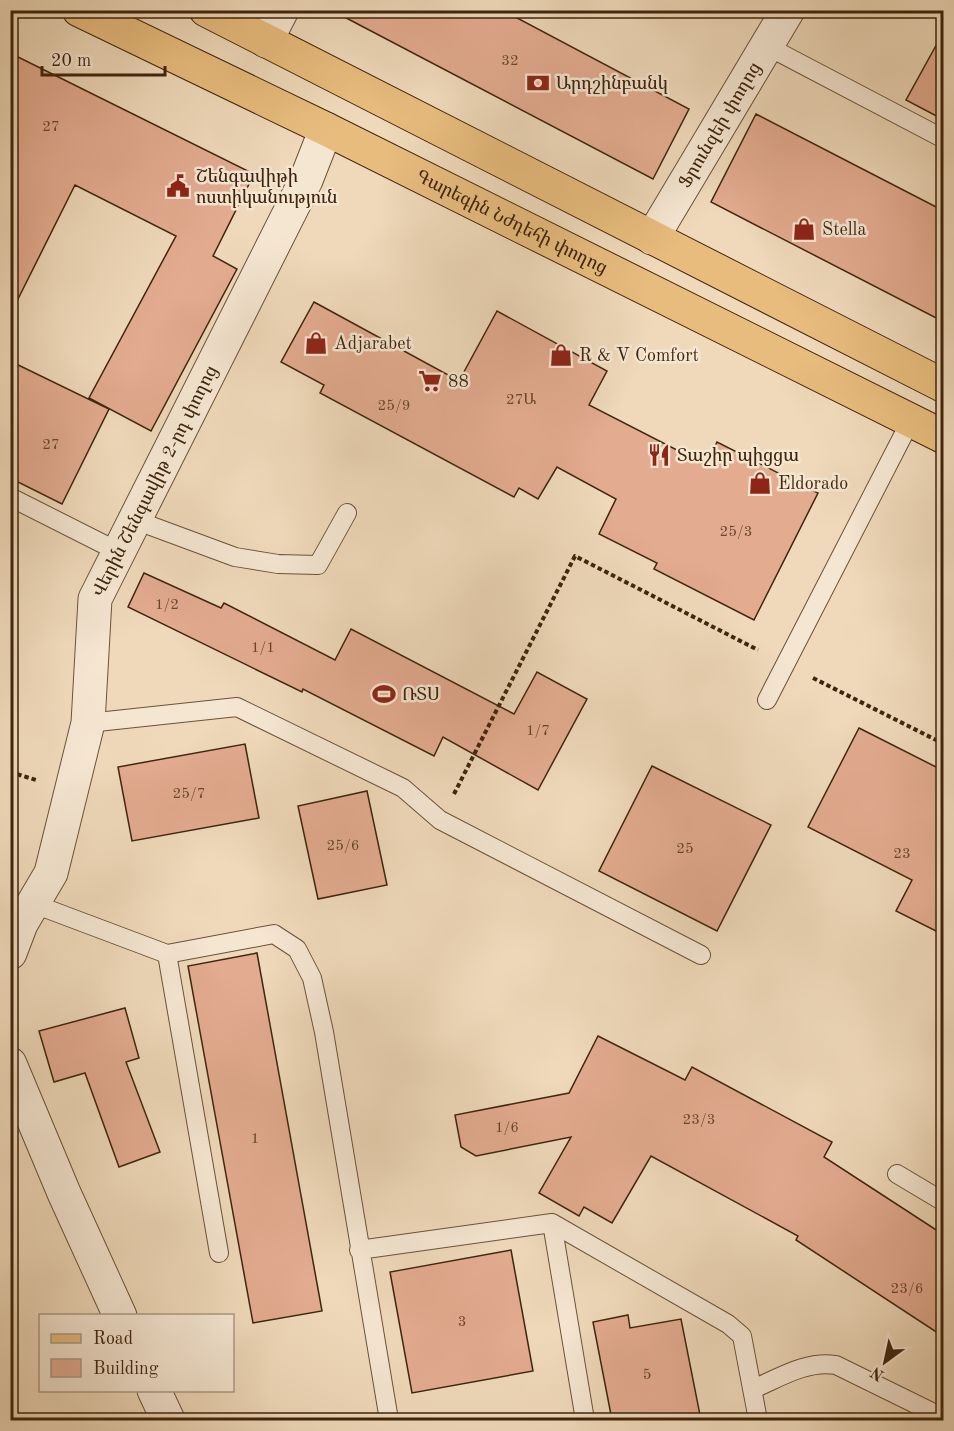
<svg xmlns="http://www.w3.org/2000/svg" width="954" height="1431" viewBox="0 0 954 1431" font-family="'Old Standard TT','Noto Serif Armenian',serif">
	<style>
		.building { fill: #e3ab90; stroke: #3f250d; stroke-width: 1.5 }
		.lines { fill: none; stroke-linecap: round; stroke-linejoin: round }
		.service-casing { stroke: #6b5238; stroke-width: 20 }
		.minor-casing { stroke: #6b5238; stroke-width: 35 }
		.primary-casing { stroke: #3f250d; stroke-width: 35 }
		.path { stroke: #3f250d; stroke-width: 4; stroke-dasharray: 4.5 3; stroke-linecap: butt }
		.service { stroke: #f5e6d2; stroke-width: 18 }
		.minor { stroke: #f5e6d2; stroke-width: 33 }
		.primary { stroke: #e8bc7d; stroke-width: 33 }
		.labels { text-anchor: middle; stroke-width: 5; stroke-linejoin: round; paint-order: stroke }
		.number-label { font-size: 15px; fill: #68462e }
		.poi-label { font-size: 18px; fill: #3f250d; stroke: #f5e6d2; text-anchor: start }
		.street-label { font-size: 18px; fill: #3f250d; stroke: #f5e6d2 }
	</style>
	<rect width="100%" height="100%" fill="#efd9ba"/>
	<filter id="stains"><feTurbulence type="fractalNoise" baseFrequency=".00333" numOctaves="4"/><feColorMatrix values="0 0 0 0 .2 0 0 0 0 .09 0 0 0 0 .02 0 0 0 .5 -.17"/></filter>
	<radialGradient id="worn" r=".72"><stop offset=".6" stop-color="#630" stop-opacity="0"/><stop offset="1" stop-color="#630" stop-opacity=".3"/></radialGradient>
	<!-- building -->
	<path class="building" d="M 331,10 L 502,10 L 689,109 L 653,179 Z
		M 944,31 L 944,120 L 906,100 Z
		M 10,53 L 254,174 L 213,256 L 237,269 L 151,431 L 89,398 L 176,236 L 75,185 L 10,315 Z
		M 756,114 L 944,211 L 944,322 L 711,202 Z
		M 314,302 L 459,381 L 497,311 L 607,371 L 589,405 L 706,465 L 717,442 L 818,493 L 754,620 L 654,569 L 657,563 L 599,534 L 616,499 L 557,467 L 538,499 L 519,488 L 514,497 L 320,393 L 324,385 L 281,362 Z
		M 10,361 L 109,409 L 62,504 L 10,478 Z
		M 144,573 L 221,608 L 224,603 L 335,660 L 351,629 L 514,714 L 537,672 L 587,699 L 538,790 L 443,737 L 434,756 L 303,689 L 302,692 L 128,607 Z
		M 859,728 L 944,771 L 944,935 L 896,911 L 912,880 L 808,827 Z
		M 245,744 L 259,818 L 132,841 L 118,767 Z
		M 652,766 L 771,825 L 717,931 L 599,871 Z
		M 367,791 L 387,885 L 318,899 L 298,806 Z
		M 257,953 L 322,1311 L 253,1323 L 188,966 Z
		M 125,1008 L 139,1058 L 126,1062 L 160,1152 L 119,1167 L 85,1073 L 54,1082 L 39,1031 Z
		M 598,1036 L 685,1080 L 692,1067 L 832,1142 L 824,1157 L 944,1235 L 944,1337 L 796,1240 L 798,1236 L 651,1156 L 612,1223 L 584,1207 L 579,1216 L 539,1193 L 571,1137 L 476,1156 L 461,1147 L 455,1115 L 569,1093 Z
		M 511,1250 L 533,1371 L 412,1393 L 390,1272 Z
		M 628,1315 L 630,1328 L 681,1319 L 701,1420 L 612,1420 L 593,1322 Z"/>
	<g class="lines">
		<!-- service casing -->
		<g class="service-casing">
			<path id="service" d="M 765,45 L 944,139
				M 10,497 L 119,552
				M 135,520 L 235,557 L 278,564 L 318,565 L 347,513
				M 767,700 L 911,420
				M 88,723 L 237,707 L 403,788 L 440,820 L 701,955
				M 34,904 L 167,954 L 274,934 L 297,949 L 312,978 L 324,1032 L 389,1420
				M 167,954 L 219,1253
				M 897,1174 L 944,1202
				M 552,1223 L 585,1420
				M 359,1250 L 552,1223 L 728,1324 L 742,1336 L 758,1420
				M 753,1389 C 779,1378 807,1360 836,1365 L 944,1418"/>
		</g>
		<!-- minor casing -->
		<g class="minor-casing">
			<g id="minor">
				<path d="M 266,41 L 282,10"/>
				<path id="s1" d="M 652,238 L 788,10"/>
				<path id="s2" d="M 10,953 L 21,924 L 51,873 L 88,723 L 95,599 L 306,180 L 326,129"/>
				<path d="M 10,1064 L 64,1193 L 120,1316"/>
				<path d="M 154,1390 L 168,1420"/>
			</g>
		</g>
		<!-- primary casing -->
		<g class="primary-casing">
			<g id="primary">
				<path id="s3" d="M 79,10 L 326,129 L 944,437"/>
				<path d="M 206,10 L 944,386"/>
			</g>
		</g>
		<!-- path -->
		<path class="path" d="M 813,678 L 944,744
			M 10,772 L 36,780
			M 454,794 L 575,556 L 758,650"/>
		<!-- service -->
		<use href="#service" class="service"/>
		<!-- minor -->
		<use href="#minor" class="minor"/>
		<!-- primary -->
		<use href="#primary" class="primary"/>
	</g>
	<!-- icons -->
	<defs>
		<g id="bank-bare" transform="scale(1.8)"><path d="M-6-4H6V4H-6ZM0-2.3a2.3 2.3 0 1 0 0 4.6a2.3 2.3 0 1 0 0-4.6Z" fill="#8f2418" stroke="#f5e6d2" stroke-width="2.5" paint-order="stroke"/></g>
		<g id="civic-bare" transform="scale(1.8)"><path d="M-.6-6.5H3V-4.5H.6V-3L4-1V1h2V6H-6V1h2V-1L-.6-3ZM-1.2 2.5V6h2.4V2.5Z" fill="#8f2418" stroke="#f5e6d2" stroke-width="2.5" paint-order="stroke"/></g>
		<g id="shop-bare" transform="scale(1.8)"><path d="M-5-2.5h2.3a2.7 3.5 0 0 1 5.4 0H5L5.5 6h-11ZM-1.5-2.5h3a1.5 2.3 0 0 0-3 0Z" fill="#8f2418" stroke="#f5e6d2" stroke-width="2.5" paint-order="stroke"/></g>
		<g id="supermarket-bare" transform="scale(1.8)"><path d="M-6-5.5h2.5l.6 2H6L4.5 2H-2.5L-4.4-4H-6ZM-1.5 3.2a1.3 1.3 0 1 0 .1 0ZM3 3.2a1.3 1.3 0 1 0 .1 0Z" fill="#8f2418" stroke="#f5e6d2" stroke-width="2.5" paint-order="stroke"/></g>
		<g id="restaurant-bare" transform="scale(1.8)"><path d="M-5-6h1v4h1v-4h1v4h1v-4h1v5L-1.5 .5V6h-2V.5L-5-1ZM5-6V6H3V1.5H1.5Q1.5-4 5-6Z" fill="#8f2418" stroke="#f5e6d2" stroke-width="2.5" paint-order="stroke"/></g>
		<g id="stadium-bare" transform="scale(1.8)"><path d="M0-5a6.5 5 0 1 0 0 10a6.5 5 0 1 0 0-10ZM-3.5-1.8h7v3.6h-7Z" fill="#8f2418" stroke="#f5e6d2" stroke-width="2.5" paint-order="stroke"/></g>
	</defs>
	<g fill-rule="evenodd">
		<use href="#bank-bare" x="538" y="83"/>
		<use href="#civic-bare" x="178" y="186"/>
		<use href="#shop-bare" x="804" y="229"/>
		<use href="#shop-bare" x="316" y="343"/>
		<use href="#shop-bare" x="561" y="355"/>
		<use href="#supermarket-bare" x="430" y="381"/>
		<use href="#restaurant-bare" x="659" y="455"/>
		<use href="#shop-bare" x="760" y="483"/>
		<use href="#stadium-bare" x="384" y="694"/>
	</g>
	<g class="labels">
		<!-- number labels -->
		<g class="number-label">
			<text x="510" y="65">32</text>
			<text x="51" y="131">27</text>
			<text x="521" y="404">27Ա</text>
			<text x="394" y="410">25/9</text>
			<text x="51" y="449">27</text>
			<text x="736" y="536">25/3</text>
			<text x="167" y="609">1/2</text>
			<text x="263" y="652">1/1</text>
			<text x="538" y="735">1/7</text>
			<text x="189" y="798">25/7</text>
			<text x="343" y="850">25/6</text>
			<text x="685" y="853">25</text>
			<text x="902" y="858">23</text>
			<text x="699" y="1124">23/3</text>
			<text x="507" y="1132">1/6</text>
			<text x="255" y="1143">1</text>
			<text x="907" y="1293">23/6</text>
			<text x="462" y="1326">3</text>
			<text x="647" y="1379">5</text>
		</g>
		<!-- poi labels -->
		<g class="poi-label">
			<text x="556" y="89">Արդշինբանկ</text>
			<text x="196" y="182">Շենգավիթի<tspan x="196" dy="21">ոստիկանություն</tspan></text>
			<text x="822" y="235">Stella</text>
			<text x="334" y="349">Adjarabet</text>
			<text x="579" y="361">R &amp; V Comfort</text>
			<text x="448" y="387">88</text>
			<text x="677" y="461">Տաշիր պիցցա</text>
			<text x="778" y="489">Eldorado</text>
			<text x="402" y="700">ՌՏՍ</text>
		</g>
		<!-- street labels -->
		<g class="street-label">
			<text dy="6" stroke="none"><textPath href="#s1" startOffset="132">Ֆրունզեի փողոց</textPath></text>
			<text dy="6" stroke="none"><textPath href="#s3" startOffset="482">Գարեգին Նժդեհի փողոց</textPath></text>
			<text dy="6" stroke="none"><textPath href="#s2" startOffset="501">Վերին Շենգավիթ 2-րդ փողոց</textPath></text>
		</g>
	</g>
	<!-- margin -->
	<rect width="954" height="1431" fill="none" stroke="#efd9ba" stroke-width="36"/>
	<rect x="12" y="12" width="930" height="1407" fill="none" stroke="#3f250d" stroke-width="3"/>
	<rect x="18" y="18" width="918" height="1395" fill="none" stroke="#3f250d" stroke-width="1.5"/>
	<!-- legend -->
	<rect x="39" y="1314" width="195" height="78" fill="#f5e6d2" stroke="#ac9983" stroke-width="1.5"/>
	<rect x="51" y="1334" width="30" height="9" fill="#e8bc7d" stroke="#ac9983" stroke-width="1.5"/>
	<text x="93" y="1344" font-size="18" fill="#3f250d">Road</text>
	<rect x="51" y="1359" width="30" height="18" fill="#e3ab90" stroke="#ac9983" stroke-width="1.5"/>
	<text x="93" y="1374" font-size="18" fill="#3f250d">Building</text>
	<!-- north arrow -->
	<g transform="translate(885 1362) rotate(213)" stroke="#f5e6d2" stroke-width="4.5" paint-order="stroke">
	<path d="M0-4.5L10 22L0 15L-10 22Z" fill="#3f250d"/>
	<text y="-9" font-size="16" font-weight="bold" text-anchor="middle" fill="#3f250d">N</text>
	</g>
	<!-- scale -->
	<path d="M42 66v9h123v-9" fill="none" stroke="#3f250d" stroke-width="3"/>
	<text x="51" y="66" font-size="18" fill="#3f250d" stroke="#f5e6d2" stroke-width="4.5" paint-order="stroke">20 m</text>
	<rect width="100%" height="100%" filter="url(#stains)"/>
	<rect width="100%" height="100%" fill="url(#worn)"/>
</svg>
